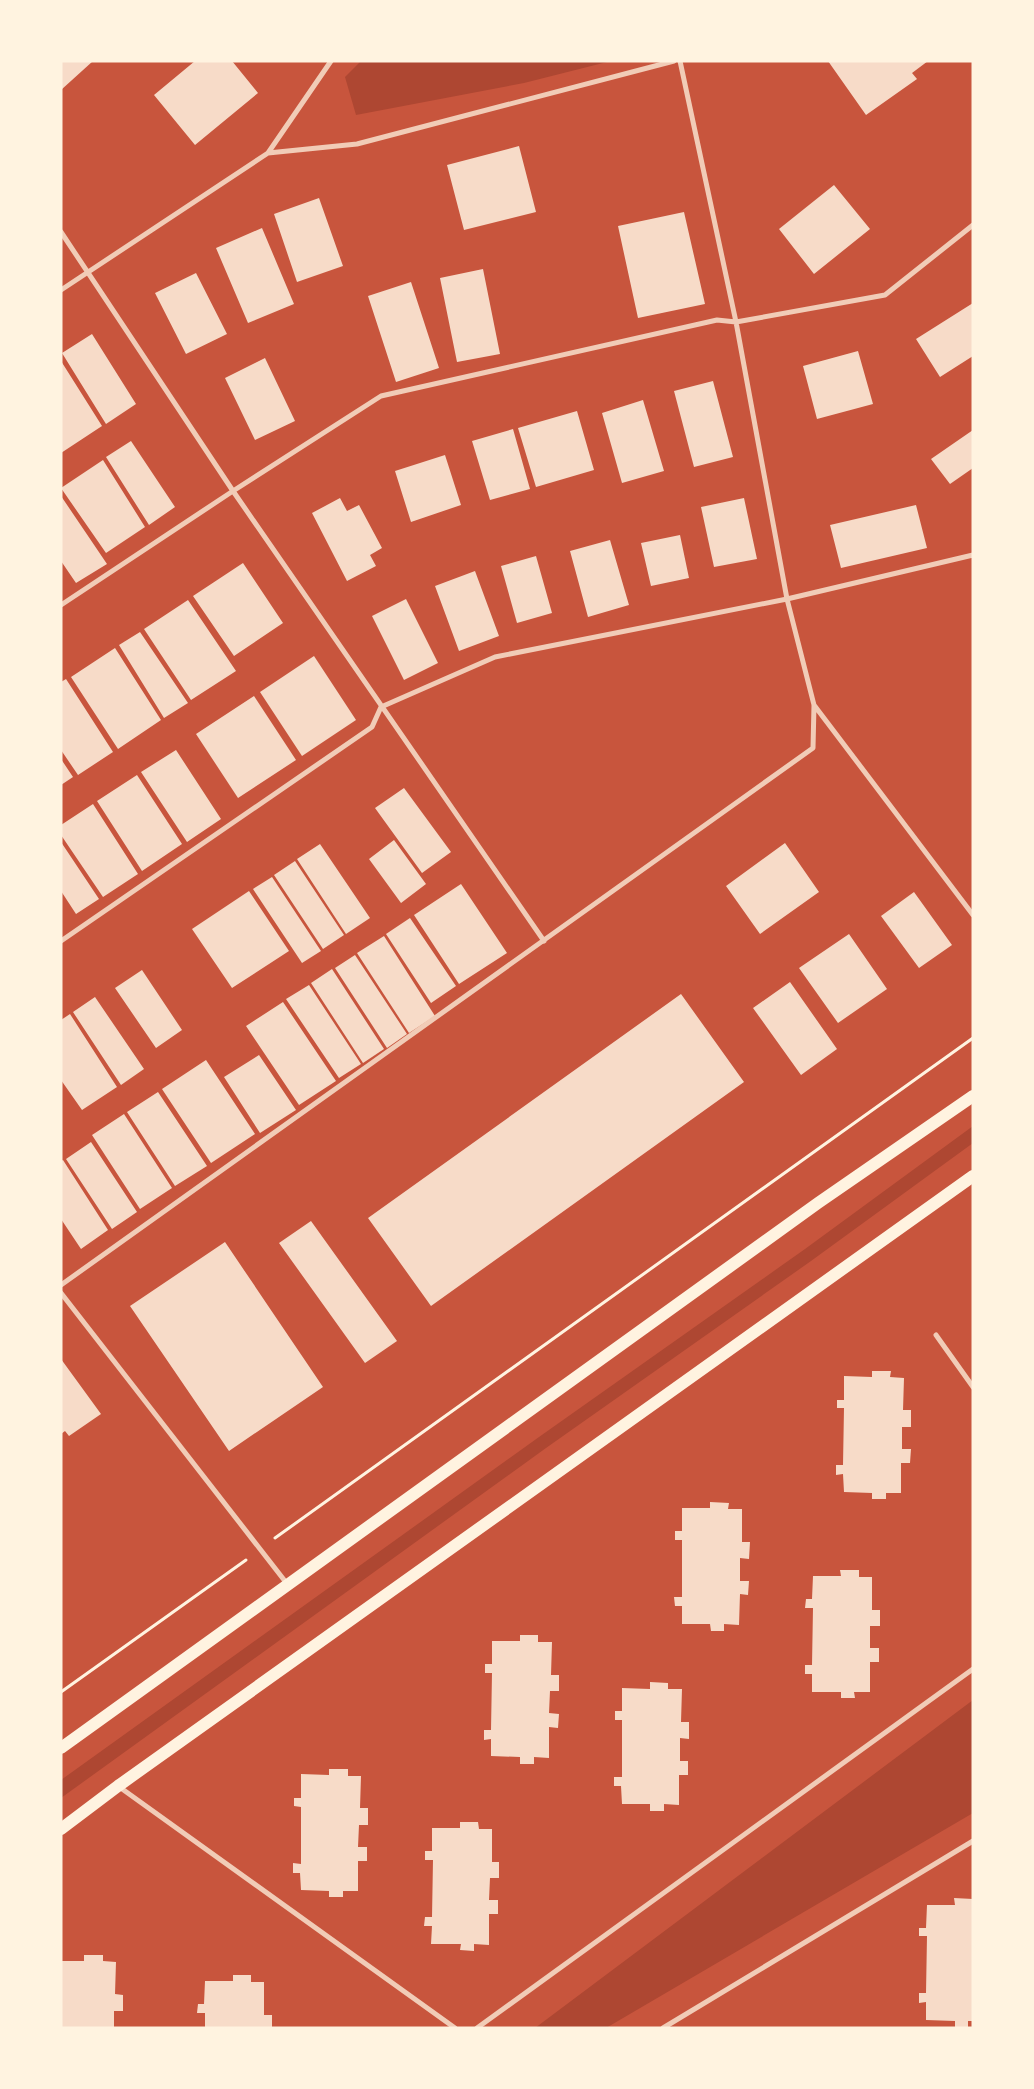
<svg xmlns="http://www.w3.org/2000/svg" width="1034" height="2089" viewBox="0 0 1034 2089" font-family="'PT Sans',sans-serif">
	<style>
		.green { fill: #ae4732 }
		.building { fill: #f7dbc8 }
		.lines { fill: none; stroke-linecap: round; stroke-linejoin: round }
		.path { stroke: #fff3e0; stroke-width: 3 }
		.minor { stroke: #f1ccb7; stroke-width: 5 }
		.primary { stroke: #fff3e0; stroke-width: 12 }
	</style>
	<rect width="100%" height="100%" fill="#c8553d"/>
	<!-- green -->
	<path class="green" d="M 361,61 L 611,61 L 524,83 L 356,115 L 345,77 Z
		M 973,1126 L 973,1143 L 811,1261 L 546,1448 L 61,1798 L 61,1780 L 539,1437 L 805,1249 Z
		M 973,1700 L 973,1813 L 606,2028 L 535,2028 Z"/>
	<!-- building -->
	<path class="building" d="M 61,61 L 93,61 L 61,90 Z
		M 195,61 L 232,61 L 258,93 L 195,145 L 154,95 Z
		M 828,61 L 928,61 L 912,73 L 917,79 L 866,115 Z
		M 519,146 L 536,212 L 464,230 L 447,165 Z
		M 834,185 L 870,229 L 814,274 L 779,229 Z
		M 319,198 L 343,266 L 297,282 L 274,214 Z
		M 684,212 L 705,304 L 638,318 L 618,226 Z
		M 262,228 L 294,304 L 248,323 L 216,248 Z
		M 483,269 L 500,354 L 457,362 L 440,278 Z
		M 196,273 L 227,334 L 186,354 L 155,293 Z
		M 411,282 L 439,368 L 396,382 L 368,296 Z
		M 973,303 L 973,356 L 940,377 L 916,339 Z
		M 92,334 L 136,404 L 106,424 L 62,353 Z
		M 858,351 L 873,404 L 817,419 L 803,366 Z
		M 265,358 L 295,421 L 255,440 L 225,378 Z
		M 61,361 L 102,426 L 61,453 Z
		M 713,381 L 733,457 L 694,467 L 674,391 Z
		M 643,400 L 664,471 L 622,483 L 602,413 Z
		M 577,411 L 594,470 L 536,487 L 518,428 Z
		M 513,429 L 530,489 L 490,500 L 472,441 Z
		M 973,430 L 973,468 L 950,484 L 931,459 Z
		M 131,441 L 175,507 L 149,525 L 106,457 Z
		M 445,455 L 461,505 L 411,522 L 395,471 Z
		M 103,460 L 145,527 L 106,553 L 61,488 Z
		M 61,496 L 107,564 L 76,583 L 61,561 Z
		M 340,498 L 347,511 L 359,505 L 382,548 L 370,555 L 376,566 L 347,581 L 312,513 Z
		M 744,498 L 757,559 L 714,567 L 701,507 Z
		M 916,505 L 927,548 L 841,568 L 830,525 Z
		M 680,535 L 689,578 L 651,586 L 641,543 Z
		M 610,540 L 629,605 L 588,617 L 570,551 Z
		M 536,556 L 552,613 L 517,623 L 501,566 Z
		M 243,563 L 283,623 L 234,656 L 193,596 Z
		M 475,571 L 499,636 L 459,651 L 435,586 Z
		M 406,599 L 438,663 L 404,680 L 372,616 Z
		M 188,600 L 236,671 L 191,700 L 144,629 Z
		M 140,632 L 188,703 L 164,718 L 119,645 Z
		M 115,648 L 161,720 L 118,749 L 71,677 Z
		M 314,656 L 356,720 L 302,756 L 260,692 Z
		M 66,679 L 113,752 L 78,775 L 61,750 L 61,682 Z
		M 254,696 L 296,760 L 238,798 L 196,734 Z
		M 176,750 L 221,819 L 187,842 L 141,772 Z
		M 61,759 L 73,777 L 61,785 Z
		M 137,775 L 182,844 L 142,871 L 97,801 Z
		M 404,788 L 451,852 L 422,873 L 375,808 Z
		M 93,804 L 138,874 L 103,897 L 61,835 L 61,825 Z
		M 394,840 L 426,884 L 401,903 L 369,859 Z
		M 61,842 L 99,899 L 76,914 L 61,891 Z
		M 785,843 L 819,892 L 760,934 L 726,886 Z
		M 320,844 L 370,918 L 346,934 L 297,859 Z
		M 295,861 L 344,935 L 323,949 L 274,875 Z
		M 272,877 L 321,951 L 302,963 L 253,889 Z
		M 461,884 L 507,953 L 459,984 L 414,915 Z
		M 249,891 L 289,951 L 232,988 L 192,929 Z
		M 914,892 L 952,945 L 919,968 L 881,916 Z
		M 410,918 L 456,986 L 431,1003 L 386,934 Z
		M 849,934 L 887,989 L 838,1023 L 799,968 Z
		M 384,936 L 435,1016 L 409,1033 L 357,953 Z
		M 355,955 L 407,1034 L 387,1048 L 335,968 Z
		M 332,969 L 384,1049 L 363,1063 L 311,983 Z
		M 142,970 L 182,1030 L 156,1048 L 115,988 Z
		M 790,982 L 837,1049 L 801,1075 L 753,1008 Z
		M 309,985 L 361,1064 L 339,1078 L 286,999 Z
		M 681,994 L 744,1082 L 431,1306 L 368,1218 Z
		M 95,997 L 144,1069 L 121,1085 L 73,1012 Z
		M 283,1002 L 336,1081 L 299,1105 L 246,1026 Z
		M 70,1014 L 117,1087 L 82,1110 L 61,1080 L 61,1020 Z
		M 259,1055 L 296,1110 L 260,1133 L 224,1077 Z
		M 206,1060 L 255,1134 L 211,1163 L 162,1089 Z
		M 158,1092 L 207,1166 L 175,1186 L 127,1112 Z
		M 124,1114 L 172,1188 L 140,1209 L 92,1135 Z
		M 91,1142 L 137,1212 L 112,1229 L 66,1159 Z
		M 63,1160 L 108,1230 L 81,1249 L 61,1219 L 61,1161 Z
		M 311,1221 L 397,1341 L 365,1363 L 279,1243 Z
		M 225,1242 L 323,1387 L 229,1451 L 130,1306 Z
		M 61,1359 L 101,1414 L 69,1436 L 65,1431 L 61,1434 Z
		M 872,1371 L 891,1371 L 890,1377 L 904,1378 L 903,1410 L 911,1410 L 911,1427 L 902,1427 L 902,1449 L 911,1449 L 910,1463 L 901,1463 L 901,1493 L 886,1493 L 886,1499 L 872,1499 L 872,1493 L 844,1492 L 843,1474 L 836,1475 L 836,1465 L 843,1465 L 844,1408 L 837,1408 L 837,1400 L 844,1400 L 844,1376 L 872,1377 Z
		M 710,1502 L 729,1503 L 728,1509 L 742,1509 L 742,1542 L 750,1542 L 749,1559 L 740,1558 L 740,1581 L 749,1581 L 748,1595 L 740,1594 L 739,1625 L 724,1624 L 724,1631 L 711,1631 L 710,1624 L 682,1624 L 682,1606 L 675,1606 L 674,1597 L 682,1597 L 682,1540 L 675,1540 L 675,1531 L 682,1531 L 682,1508 L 710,1508 Z
		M 840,1570 L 859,1570 L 859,1577 L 872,1577 L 872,1610 L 880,1610 L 880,1626 L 870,1626 L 870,1648 L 879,1648 L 879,1662 L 870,1662 L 870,1692 L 854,1692 L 855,1698 L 841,1698 L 841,1692 L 812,1692 L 812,1674 L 805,1674 L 805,1665 L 812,1665 L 813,1608 L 805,1608 L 806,1599 L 812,1599 L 813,1576 L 841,1576 Z
		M 520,1635 L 538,1635 L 538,1642 L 552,1642 L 551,1675 L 559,1675 L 559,1691 L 550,1691 L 549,1713 L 559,1714 L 558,1728 L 549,1727 L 549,1758 L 534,1757 L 534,1764 L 520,1764 L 520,1757 L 491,1756 L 491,1739 L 484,1740 L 484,1730 L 491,1730 L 492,1673 L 485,1673 L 485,1664 L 492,1664 L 492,1641 L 520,1641 Z
		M 650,1682 L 668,1683 L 668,1689 L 682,1689 L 681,1722 L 689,1722 L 689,1739 L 680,1738 L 680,1761 L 688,1761 L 688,1775 L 679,1775 L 679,1805 L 664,1804 L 664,1811 L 650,1811 L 650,1804 L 622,1804 L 621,1786 L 614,1786 L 614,1777 L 622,1777 L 622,1720 L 615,1720 L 615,1711 L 622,1711 L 622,1688 L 650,1689 Z
		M 329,1769 L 348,1769 L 348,1776 L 361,1776 L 360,1808 L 368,1808 L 368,1825 L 359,1825 L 358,1847 L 367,1847 L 367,1861 L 358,1861 L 358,1891 L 343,1891 L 343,1897 L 329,1897 L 329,1891 L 301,1890 L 300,1873 L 293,1873 L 293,1863 L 301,1864 L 301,1807 L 294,1806 L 294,1798 L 301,1798 L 301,1774 L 329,1775 Z
		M 460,1822 L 478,1822 L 479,1829 L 492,1829 L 492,1862 L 499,1862 L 499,1878 L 490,1878 L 489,1900 L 498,1900 L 498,1914 L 489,1914 L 489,1945 L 474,1944 L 474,1951 L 460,1950 L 461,1944 L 431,1944 L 432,1926 L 424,1926 L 425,1917 L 432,1917 L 433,1860 L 425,1860 L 425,1851 L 432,1851 L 432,1828 L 460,1828 Z
		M 954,1898 L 973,1899 L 973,2021 L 968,2021 L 968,2027 L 955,2027 L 955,2021 L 926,2020 L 926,2002 L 919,2003 L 919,1993 L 926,1993 L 927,1936 L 919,1936 L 919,1928 L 926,1928 L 927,1905 L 955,1905 Z
		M 84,1955 L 103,1955 L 103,1961 L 116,1962 L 115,1994 L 123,1995 L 123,2011 L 114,2011 L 114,2028 L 61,2028 L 61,1961 L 84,1961 Z
		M 233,1975 L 251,1975 L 251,1982 L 264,1982 L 264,2015 L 272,2015 L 272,2028 L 205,2028 L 205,2013 L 197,2013 L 198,2004 L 204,2004 L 205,1981 L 233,1981 Z"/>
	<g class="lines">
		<!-- path -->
		<path class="path" d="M 275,1538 L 973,1038
			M 61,1692 L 246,1560"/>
		<!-- minor -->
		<path class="minor" d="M 268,153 L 357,144 L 674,61
			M 61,232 L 233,491 L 544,941
			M 61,290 L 268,153 L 331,61
			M 61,605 L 233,491 L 381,396 L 717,320 L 736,322 L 885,295 L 973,225
			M 814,705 L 973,915
			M 61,941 L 372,727 L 381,707 L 495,657 L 787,599 L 973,555
			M 61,1285 L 813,748 L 814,705 L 787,599 L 736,322 L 680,61
			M 61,1293 L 288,1585
			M 936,1335 L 973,1387
			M 118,1786 L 455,2028
			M 477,2028 L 973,1669
			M 663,2028 L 973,1841"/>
		<!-- primary -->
		<path class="primary" d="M 61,1748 L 818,1203 L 973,1096
			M 61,1829 L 118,1786 L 973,1176"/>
	</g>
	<!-- border -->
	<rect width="1034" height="2089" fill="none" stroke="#fff3e0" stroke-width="125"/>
</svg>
